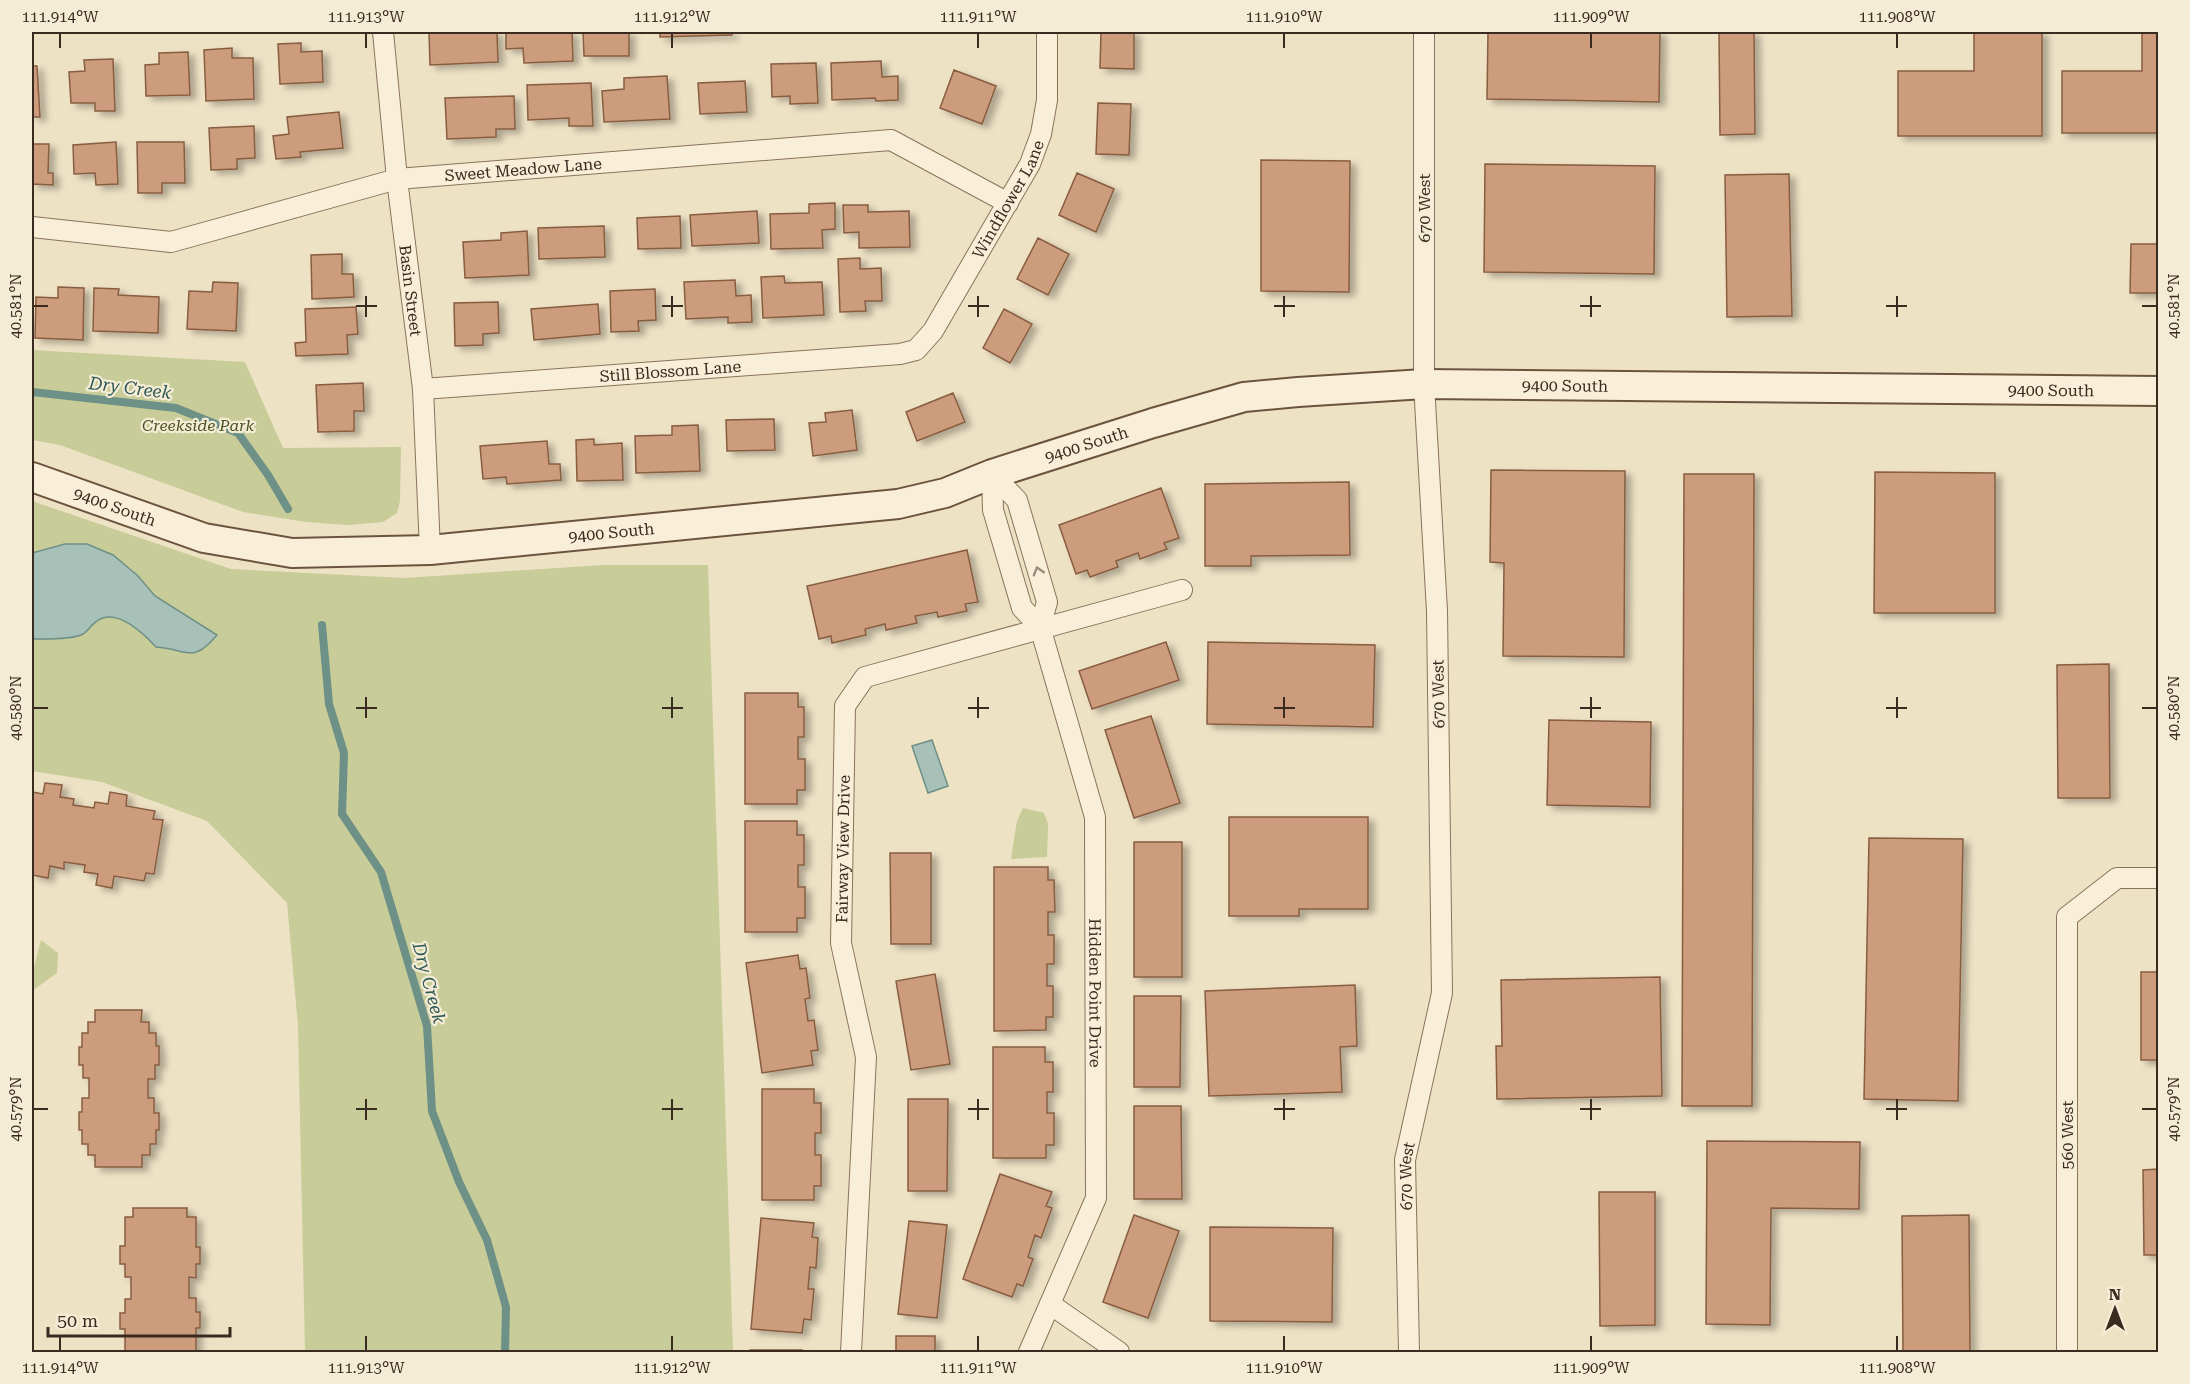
<svg xmlns="http://www.w3.org/2000/svg" width="2190" height="1384" viewBox="0 0 2190 1384" font-family="'Roboto Serif',serif">
	<style>
		.green { fill: #c7cc99 }
		.water { fill: #a7c1b9; stroke: #6d9087; stroke-width: 1.5 }
		.lines { fill: none; stroke-linecap: round; stroke-linejoin: round }
		.stream { stroke: #6d9087; stroke-width: 8 }
		.building { fill: #cc9c7b; stroke: #885d41; stroke-width: 1.5; filter: url(#shadow) }
		.street-casing { stroke: #89735b; stroke-width: 22 }
		.secondary-casing { stroke: #6b543e; stroke-width: 32 }
		.street { stroke: #f9efd8; stroke-width: 20 }
		.secondary { stroke: #f9efd8; stroke-width: 28 }
		.oneway { stroke: #998d7c }
		.ticks { fill: none; stroke: #392b1f; stroke-width: 2 }
		.labels { text-anchor: middle; stroke-width: 4.5; stroke-linejoin: round; paint-order: stroke }
		.street-label { font-size: 16px; fill: #392b1f; stroke: #f5ecd5 }
		.park-label { font-size: 16px; font-style: italic; fill: #4a5526; stroke: #f5ecd5 }
		.water-label { font-size: 18px; font-style: italic; fill: #2e5956; stroke: #f5ecd5 }
		.neatline { fill: none; stroke: #392b1f; stroke-width: 2 }
		.ticks-label { font-size: 15px; text-anchor: middle; fill: #392b1f }
	</style>
	<defs>
		<filter id="shadow"><feDropShadow dx="6" dy="4" stdDeviation="3" flood-color="#0004"/></filter>
	</defs>
	<rect width="100%" height="100%" fill="#eee2c5"/>
	<!-- green -->
	<path class="green" d="M 32,350 L 245,362 L 283,448 L 401,447 L 400,501 L 397,513 L 383,522 L 348,525 L 306,522 L 243,512 L 60,445 L 32,440 Z
		M 32,501 L 231,569 L 404,578 L 603,565 L 708,565 L 733,1352 L 305,1352 L 298,1026 L 287,903 L 207,821 L 102,782 L 32,771 Z
		M 1023,808 L 1044,813 L 1048,824 L 1047,857 L 1012,859 L 1011,858 L 1017,821 Z
		M 41,940 L 58,953 L 57,973 L 32,991 L 32,968 L 34,967 Z"/>
	<!-- water -->
	<path class="water" d="M 65,544 L 87,544 L 113,555 L 138,576 L 155,596 L 217,635 C 192,665 187,649 156,647 C 143,633 117,607 97,621 C 92,624 88,631 83,634 C 72,640 44,639 32,639 L 32,553 Z
		M 932,740 L 948,786 L 928,793 L 912,746 Z"/>
	<g class="lines">
		<!-- stream -->
		<path class="stream" d="M 32,392 L 176,408 L 238,433 L 268,475 L 288,509
			M 322,625 L 329,704 L 344,753 L 342,814 L 381,872 L 427,1026 L 432,1111 L 459,1182 L 487,1240 L 506,1307 L 505,1352"/>
	</g>
	<!-- building -->
	<path class="building" d="M 429,32 L 497,32 L 498,62 L 430,65 Z
		M 506,32 L 572,32 L 573,61 L 524,63 L 523,48 L 506,49 Z
		M 583,32 L 629,32 L 629,56 L 584,56 Z
		M 660,32 L 732,32 L 732,35 L 660,37 Z
		M 1101,32 L 1134,32 L 1134,69 L 1100,68 Z
		M 1488,32 L 1660,32 L 1659,102 L 1487,99 Z
		M 1719,32 L 1754,32 L 1755,134 L 1720,135 Z
		M 1974,32 L 2042,32 L 2042,136 L 1898,136 L 1898,71 L 1974,71 Z
		M 2142,32 L 2158,32 L 2158,133 L 2062,133 L 2062,71 L 2142,71 Z
		M 301,43 L 301,52 L 322,51 L 323,82 L 280,84 L 278,44 Z
		M 232,48 L 232,58 L 253,58 L 254,99 L 206,101 L 204,50 Z
		M 188,52 L 190,95 L 146,96 L 145,65 L 159,64 L 159,53 Z
		M 113,59 L 115,111 L 95,111 L 95,103 L 71,103 L 69,72 L 85,71 L 84,60 Z
		M 881,61 L 882,77 L 898,76 L 898,100 L 876,101 L 875,98 L 832,100 L 831,63 Z
		M 816,63 L 818,103 L 790,104 L 790,96 L 772,97 L 771,64 Z
		M 32,66 L 37,66 L 40,117 L 32,117 Z
		M 954,70 L 996,86 L 982,124 L 940,108 Z
		M 667,76 L 670,119 L 604,122 L 602,91 L 624,89 L 624,78 Z
		M 745,81 L 747,112 L 700,114 L 698,83 Z
		M 591,83 L 593,126 L 569,126 L 569,118 L 528,120 L 527,85 Z
		M 514,96 L 515,129 L 496,129 L 496,137 L 447,139 L 445,98 Z
		M 1098,103 L 1131,104 L 1129,155 L 1096,154 Z
		M 339,112 L 343,148 L 300,152 L 301,157 L 276,159 L 273,136 L 289,134 L 287,117 Z
		M 254,126 L 255,158 L 237,159 L 237,169 L 211,170 L 209,128 Z
		M 116,142 L 118,184 L 96,185 L 95,173 L 74,174 L 73,145 Z
		M 137,142 L 184,142 L 185,183 L 162,183 L 162,193 L 138,193 Z
		M 32,144 L 49,144 L 48,173 L 53,173 L 53,185 L 32,184 Z
		M 1261,160 L 1350,161 L 1349,292 L 1261,291 Z
		M 1485,164 L 1655,166 L 1654,274 L 1484,272 Z
		M 1077,173 L 1114,189 L 1096,232 L 1059,215 Z
		M 1789,174 L 1792,316 L 1727,317 L 1725,175 Z
		M 835,203 L 835,229 L 822,230 L 823,248 L 771,249 L 770,214 L 809,213 L 809,204 Z
		M 843,205 L 868,205 L 868,212 L 909,211 L 910,247 L 859,248 L 859,232 L 844,233 Z
		M 757,211 L 759,243 L 692,246 L 690,215 Z
		M 680,216 L 681,248 L 638,249 L 637,218 Z
		M 604,226 L 605,257 L 539,259 L 538,228 Z
		M 527,231 L 529,275 L 465,278 L 463,242 L 501,240 L 501,233 Z
		M 1038,238 L 1069,254 L 1048,295 L 1017,279 Z
		M 2131,244 L 2158,244 L 2158,293 L 2130,293 Z
		M 342,254 L 342,274 L 353,274 L 354,297 L 312,299 L 311,255 Z
		M 860,258 L 860,269 L 881,268 L 882,301 L 865,301 L 866,311 L 840,312 L 838,259 Z
		M 784,276 L 785,283 L 822,282 L 824,315 L 763,318 L 761,277 Z
		M 735,280 L 736,296 L 751,295 L 752,322 L 728,323 L 728,317 L 686,319 L 684,282 Z
		M 213,282 L 238,283 L 236,331 L 187,329 L 189,291 L 212,292 Z
		M 58,287 L 84,288 L 83,340 L 35,338 L 36,297 L 58,298 Z
		M 94,288 L 119,289 L 118,295 L 159,297 L 158,333 L 93,331 Z
		M 655,289 L 656,320 L 638,321 L 639,331 L 611,332 L 610,291 Z
		M 498,302 L 499,333 L 483,334 L 483,345 L 455,346 L 454,303 Z
		M 598,304 L 600,334 L 534,340 L 531,309 Z
		M 356,307 L 358,334 L 347,335 L 348,354 L 296,356 L 295,343 L 306,342 L 305,309 Z
		M 1004,309 L 1032,324 L 1010,363 L 983,348 Z
		M 363,383 L 364,411 L 354,411 L 354,431 L 318,432 L 316,385 Z
		M 953,393 L 965,422 L 917,441 L 906,412 Z
		M 852,410 L 857,450 L 813,456 L 809,423 L 826,422 L 825,413 Z
		M 774,419 L 775,450 L 727,451 L 726,420 Z
		M 698,425 L 700,471 L 636,473 L 635,436 L 672,435 L 672,426 Z
		M 594,439 L 594,445 L 622,443 L 623,480 L 577,481 L 576,440 Z
		M 547,441 L 549,464 L 560,464 L 561,480 L 507,484 L 506,477 L 483,479 L 480,446 Z
		M 1491,470 L 1625,471 L 1624,657 L 1503,656 L 1504,563 L 1490,562 Z
		M 1875,472 L 1995,473 L 1995,613 L 1874,613 Z
		M 1684,474 L 1754,474 L 1752,1106 L 1682,1106 Z
		M 1349,482 L 1350,555 L 1251,556 L 1251,566 L 1205,566 L 1205,484 Z
		M 1161,488 L 1179,538 L 1164,543 L 1167,549 L 1140,559 L 1138,553 L 1116,561 L 1118,567 L 1090,577 L 1087,570 L 1076,574 L 1059,525 Z
		M 967,550 L 978,602 L 965,604 L 967,611 L 938,617 L 937,612 L 915,616 L 917,623 L 886,630 L 885,624 L 865,629 L 866,635 L 832,643 L 831,636 L 819,639 L 807,586 Z
		M 1166,642 L 1179,680 L 1092,709 L 1079,671 Z
		M 1208,642 L 1375,645 L 1373,727 L 1207,724 Z
		M 2109,664 L 2110,798 L 2058,798 L 2057,665 Z
		M 745,693 L 798,693 L 798,707 L 804,707 L 804,737 L 798,737 L 798,759 L 805,759 L 805,790 L 797,790 L 797,804 L 745,804 Z
		M 1151,716 L 1180,803 L 1134,818 L 1105,730 Z
		M 1549,720 L 1651,722 L 1650,807 L 1547,805 Z
		M 45,783 L 62,785 L 60,797 L 74,799 L 73,805 L 94,808 L 95,802 L 108,804 L 110,792 L 127,795 L 126,806 L 155,811 L 153,819 L 163,820 L 154,874 L 146,873 L 144,881 L 114,876 L 112,888 L 96,885 L 98,874 L 84,872 L 85,865 L 64,862 L 64,869 L 50,866 L 48,878 L 32,875 L 33,864 L 32,864 L 32,792 L 43,794 Z
		M 1229,817 L 1368,817 L 1368,909 L 1299,909 L 1299,916 L 1229,916 Z
		M 745,821 L 797,821 L 797,835 L 804,835 L 804,865 L 798,865 L 798,887 L 805,887 L 805,918 L 797,918 L 797,932 L 745,932 Z
		M 1869,838 L 1963,839 L 1958,1101 L 1864,1099 Z
		M 1134,842 L 1182,842 L 1182,977 L 1134,977 Z
		M 890,853 L 931,853 L 931,944 L 891,944 Z
		M 994,867 L 1048,867 L 1048,880 L 1054,880 L 1055,912 L 1048,912 L 1048,935 L 1054,935 L 1054,964 L 1047,964 L 1047,986 L 1053,986 L 1053,1017 L 1046,1017 L 1046,1030 L 994,1031 Z
		M 798,955 L 800,969 L 806,968 L 810,998 L 805,999 L 808,1021 L 814,1020 L 818,1050 L 811,1051 L 813,1065 L 762,1073 L 746,963 Z
		M 2141,972 L 2158,972 L 2158,1060 L 2141,1060 Z
		M 935,974 L 950,1064 L 911,1070 L 896,981 Z
		M 1660,977 L 1662,1096 L 1497,1099 L 1496,1046 L 1502,1046 L 1501,980 Z
		M 1355,985 L 1357,1046 L 1340,1047 L 1342,1092 L 1209,1096 L 1205,991 Z
		M 1134,996 L 1181,996 L 1180,1087 L 1134,1087 Z
		M 95,1010 L 142,1010 L 141,1022 L 149,1022 L 149,1033 L 156,1033 L 156,1046 L 159,1046 L 159,1065 L 155,1065 L 155,1079 L 148,1079 L 148,1098 L 154,1098 L 154,1113 L 159,1113 L 159,1130 L 156,1130 L 156,1144 L 150,1144 L 150,1155 L 142,1155 L 142,1167 L 95,1167 L 95,1155 L 88,1155 L 88,1144 L 82,1144 L 82,1130 L 79,1130 L 79,1112 L 82,1112 L 82,1098 L 89,1098 L 89,1078 L 83,1078 L 83,1065 L 79,1065 L 79,1047 L 82,1047 L 82,1033 L 88,1033 L 88,1022 L 95,1022 Z
		M 993,1047 L 1045,1047 L 1045,1062 L 1053,1062 L 1053,1092 L 1047,1092 L 1047,1113 L 1054,1113 L 1054,1145 L 1046,1145 L 1046,1158 L 993,1158 Z
		M 762,1089 L 814,1089 L 814,1103 L 821,1103 L 821,1133 L 815,1133 L 815,1155 L 821,1155 L 821,1186 L 814,1186 L 814,1200 L 762,1200 Z
		M 908,1099 L 948,1099 L 947,1191 L 908,1191 Z
		M 1134,1106 L 1181,1106 L 1182,1199 L 1134,1199 Z
		M 1707,1141 L 1860,1142 L 1859,1209 L 1771,1208 L 1770,1325 L 1706,1324 Z
		M 2158,1169 L 2158,1255 L 2144,1255 L 2143,1170 Z
		M 1000,1174 L 1052,1192 L 1046,1206 L 1052,1208 L 1041,1238 L 1035,1235 L 1028,1257 L 1033,1259 L 1023,1286 L 1017,1284 L 1012,1297 L 963,1279 Z
		M 1599,1192 L 1655,1192 L 1655,1325 L 1600,1326 Z
		M 133,1208 L 187,1208 L 187,1217 L 196,1217 L 196,1247 L 200,1247 L 200,1264 L 196,1264 L 196,1278 L 189,1277 L 189,1298 L 196,1298 L 196,1312 L 200,1312 L 200,1328 L 196,1328 L 196,1352 L 125,1352 L 125,1329 L 120,1329 L 120,1313 L 125,1313 L 125,1299 L 131,1299 L 131,1277 L 125,1277 L 125,1264 L 120,1264 L 120,1246 L 125,1246 L 125,1217 L 133,1217 Z
		M 1134,1215 L 1179,1231 L 1148,1318 L 1103,1302 Z
		M 1969,1215 L 1970,1352 L 1903,1352 L 1902,1216 Z
		M 761,1218 L 814,1223 L 812,1237 L 818,1238 L 816,1268 L 810,1267 L 808,1289 L 814,1289 L 811,1320 L 804,1319 L 802,1333 L 751,1329 Z
		M 909,1221 L 947,1225 L 937,1318 L 898,1314 Z
		M 1210,1227 L 1333,1228 L 1332,1322 L 1210,1321 Z
		M 896,1336 L 935,1336 L 935,1352 L 896,1352 Z
		M 750,1350 L 802,1350 L 802,1352 L 750,1352 Z"/>
	<g class="lines">
		<!-- street casing -->
		<g class="street-casing">
			<g id="street">
				<path id="s1" d="M 383,32 L 397,179 L 423,389 L 430,550"/>
				<path id="s2" d="M 32,227 L 171,242 L 397,179 L 891,140 L 1008,203"/>
				<path id="s3" d="M 423,389 L 900,354 L 916,350 L 933,331 L 1030,164 L 1041,134 L 1047,100 L 1047,32"/>
				<path id="s4" d="M 992,474 L 993,510 L 1022,608 L 1040,627 L 1095,817 L 1096,1198 L 1029,1352"/>
				<path d="M 992,474 L 1017,500 L 1047,602 L 1040,627"/>
				<path d="M 1050,1304 L 1119,1352"/>
				<path id="s5" d="M 851,1352 L 866,1057 L 841,943 L 845,706 L 865,677 L 1182,590"/>
				<path id="s6" d="M 1409,1352 L 1405,1160 L 1442,993 L 1437,611 L 1424,384 L 1424,32"/>
				<path d="M 2067,1352 L 2067,917 L 2117,878 L 2158,878"/>
			</g>
		</g>
		<!-- secondary casing -->
		<g class="secondary-casing">
			<g id="secondary">
				<path id="s7" d="M 32,477 L 204,538 L 292,553 L 430,550 L 898,504 L 945,493 L 992,474 L 1153,423 L 1244,397 L 1298,392 L 1424,384 L 2158,391"/>
			</g>
		</g>
		<!-- street -->
		<use href="#street" class="street"/>
		<!-- secondary -->
		<use href="#secondary" class="secondary"/>
	</g>
	<!-- one-way arrows -->
	<defs><path id="oneway-chevron" d="M-2-3.5L2.5 0L-2 3.5" fill="none" stroke-width="1.6" stroke-linecap="round" stroke-linejoin="round" transform="scale(1.5)"/></defs>
	<use class="oneway" href="#oneway-chevron" transform="translate(1038 571) rotate(-107)"/>
	<!-- ticks -->
	<path class="ticks" d="M 60,33 L 60,48M 366,33 L 366,48M 672,33 L 672,48M 978,33 L 978,48M 1284,33 L 1284,48M 1591,33 L 1591,48M 1897,33 L 1897,48M 366,296 L 366,317M 672,296 L 672,317M 978,296 L 978,317M 1284,296 L 1284,317M 1591,296 L 1591,317M 1897,296 L 1897,317M 33,306 L 48,306M 356,306 L 377,306M 662,306 L 683,306M 968,306 L 989,306M 1274,306 L 1295,306M 1580,306 L 1601,306M 1886,306 L 1907,306M 2142,306 L 2157,306M 366,697 L 366,718M 672,697 L 672,718M 978,697 L 978,718M 1284,697 L 1284,718M 1591,697 L 1591,718M 1897,697 L 1897,718M 33,708 L 48,708M 356,708 L 377,708M 662,708 L 683,708M 968,708 L 989,708M 1274,708 L 1295,708M 1580,708 L 1601,708M 1886,708 L 1907,708M 2142,708 L 2157,708M 366,1099 L 366,1120M 672,1099 L 672,1120M 978,1099 L 978,1120M 1284,1099 L 1284,1120M 1591,1099 L 1591,1120M 1897,1099 L 1897,1120M 33,1109 L 48,1109M 356,1109 L 377,1109M 662,1109 L 683,1109M 968,1109 L 989,1109M 1274,1109 L 1295,1109M 1580,1109 L 1601,1109M 1886,1109 L 1907,1109M 2142,1109 L 2157,1109M 60,1336 L 60,1351M 366,1336 L 366,1351M 672,1336 L 672,1351M 978,1336 L 978,1351M 1284,1336 L 1284,1351M 1591,1336 L 1591,1351M 1897,1336 L 1897,1351"/>
	<g class="labels">
		<!-- street labels -->
		<g class="street-label">
			<text dy="6" stroke="none"><textPath href="#s2" startOffset="501">Sweet Meadow Lane</textPath></text>
			<text dy="6" stroke="none"><textPath href="#s3" startOffset="672">Windflower Lane</textPath></text>
			<text transform="translate(1424 208) rotate(-90)" y="6">670 West</text>
			<text dy="6" stroke="none"><textPath href="#s1" startOffset="260">Basin Street</textPath></text>
			<text dy="6" stroke="none"><textPath href="#s3" startOffset="248">Still Blossom Lane</textPath></text>
			<text dy="6" stroke="none"><textPath href="#s7" startOffset="1564">9400 South</textPath></text>
			<text dy="6" stroke="none"><textPath href="#s7" startOffset="2050">9400 South</textPath></text>
			<text dy="6" stroke="none"><textPath href="#s7" startOffset="1078">9400 South</textPath></text>
			<text dy="6" stroke="none"><textPath href="#s7" startOffset="88">9400 South</textPath></text>
			<text dy="6" stroke="none"><textPath href="#s7" startOffset="592">9400 South</textPath></text>
			<text transform="translate(1438 694) rotate(-91)" y="6">670 West</text>
			<text dy="6" stroke="none"><textPath href="#s5" startOffset="506">Fairway View Drive</textPath></text>
			<text dy="6" stroke="none"><textPath href="#s4" startOffset="538">Hidden Point Drive</textPath></text>
			<text transform="translate(2067 1135) rotate(-90)" y="6">560 West</text>
			<text dy="6" stroke="none"><textPath href="#s6" startOffset="176">670 West</textPath></text>
		</g>
		<!-- park labels -->
		<g class="park-label">
			<text x="198" y="431">Creekside Park</text>
		</g>
		<!-- water labels -->
		<g class="water-label">
			<text transform="translate(130 388) rotate(7)" y="6">Dry Creek</text>
			<text transform="translate(429 983) rotate(75)" y="6">Dry Creek</text>
		</g>
	</g>
	<!-- border -->
	<rect width="2190" height="1384" fill="none" stroke="#f5ecd5" stroke-width="66"/>
	<!-- north arrow -->
	<g transform="translate(2115 1309)" stroke="#f5ecd5" stroke-width="4.5" paint-order="stroke">
	<path d="M0-4.5L10 22L0 15L-10 22Z" fill="#392b1f"/>
	<text y="-9" font-size="16" font-weight="bold" text-anchor="middle" fill="#392b1f">N</text>
	</g>
	<!-- scale -->
	<path d="M48 1327v9h182v-9" fill="none" stroke="#392b1f" stroke-width="3"/>
	<text x="57" y="1327" font-size="18" fill="#392b1f" stroke="#f5ecd5" stroke-width="4.5" paint-order="stroke">50 m</text>
	<rect x="33" y="33" width="2124" height="1318" class="neatline"/>
	<g class="ticks-label">
		<text x="60" y="22">111.914°W</text>
		<text x="366" y="22">111.913°W</text>
		<text x="672" y="22">111.912°W</text>
		<text x="978" y="22">111.911°W</text>
		<text x="1284" y="22">111.910°W</text>
		<text x="1591" y="22">111.909°W</text>
		<text x="1897" y="22">111.908°W</text>
		<text transform="translate(16 306) rotate(-90)" y="5">40.581°N</text>
		<text transform="translate(2174 306) rotate(-90)" y="5">40.581°N</text>
		<text transform="translate(16 708) rotate(-90)" y="5">40.580°N</text>
		<text transform="translate(2174 708) rotate(-90)" y="5">40.580°N</text>
		<text transform="translate(16 1109) rotate(-90)" y="5">40.579°N</text>
		<text transform="translate(2174 1109) rotate(-90)" y="5">40.579°N</text>
		<text x="60" y="1373">111.914°W</text>
		<text x="366" y="1373">111.913°W</text>
		<text x="672" y="1373">111.912°W</text>
		<text x="978" y="1373">111.911°W</text>
		<text x="1284" y="1373">111.910°W</text>
		<text x="1591" y="1373">111.909°W</text>
		<text x="1897" y="1373">111.908°W</text>
	</g>
</svg>
